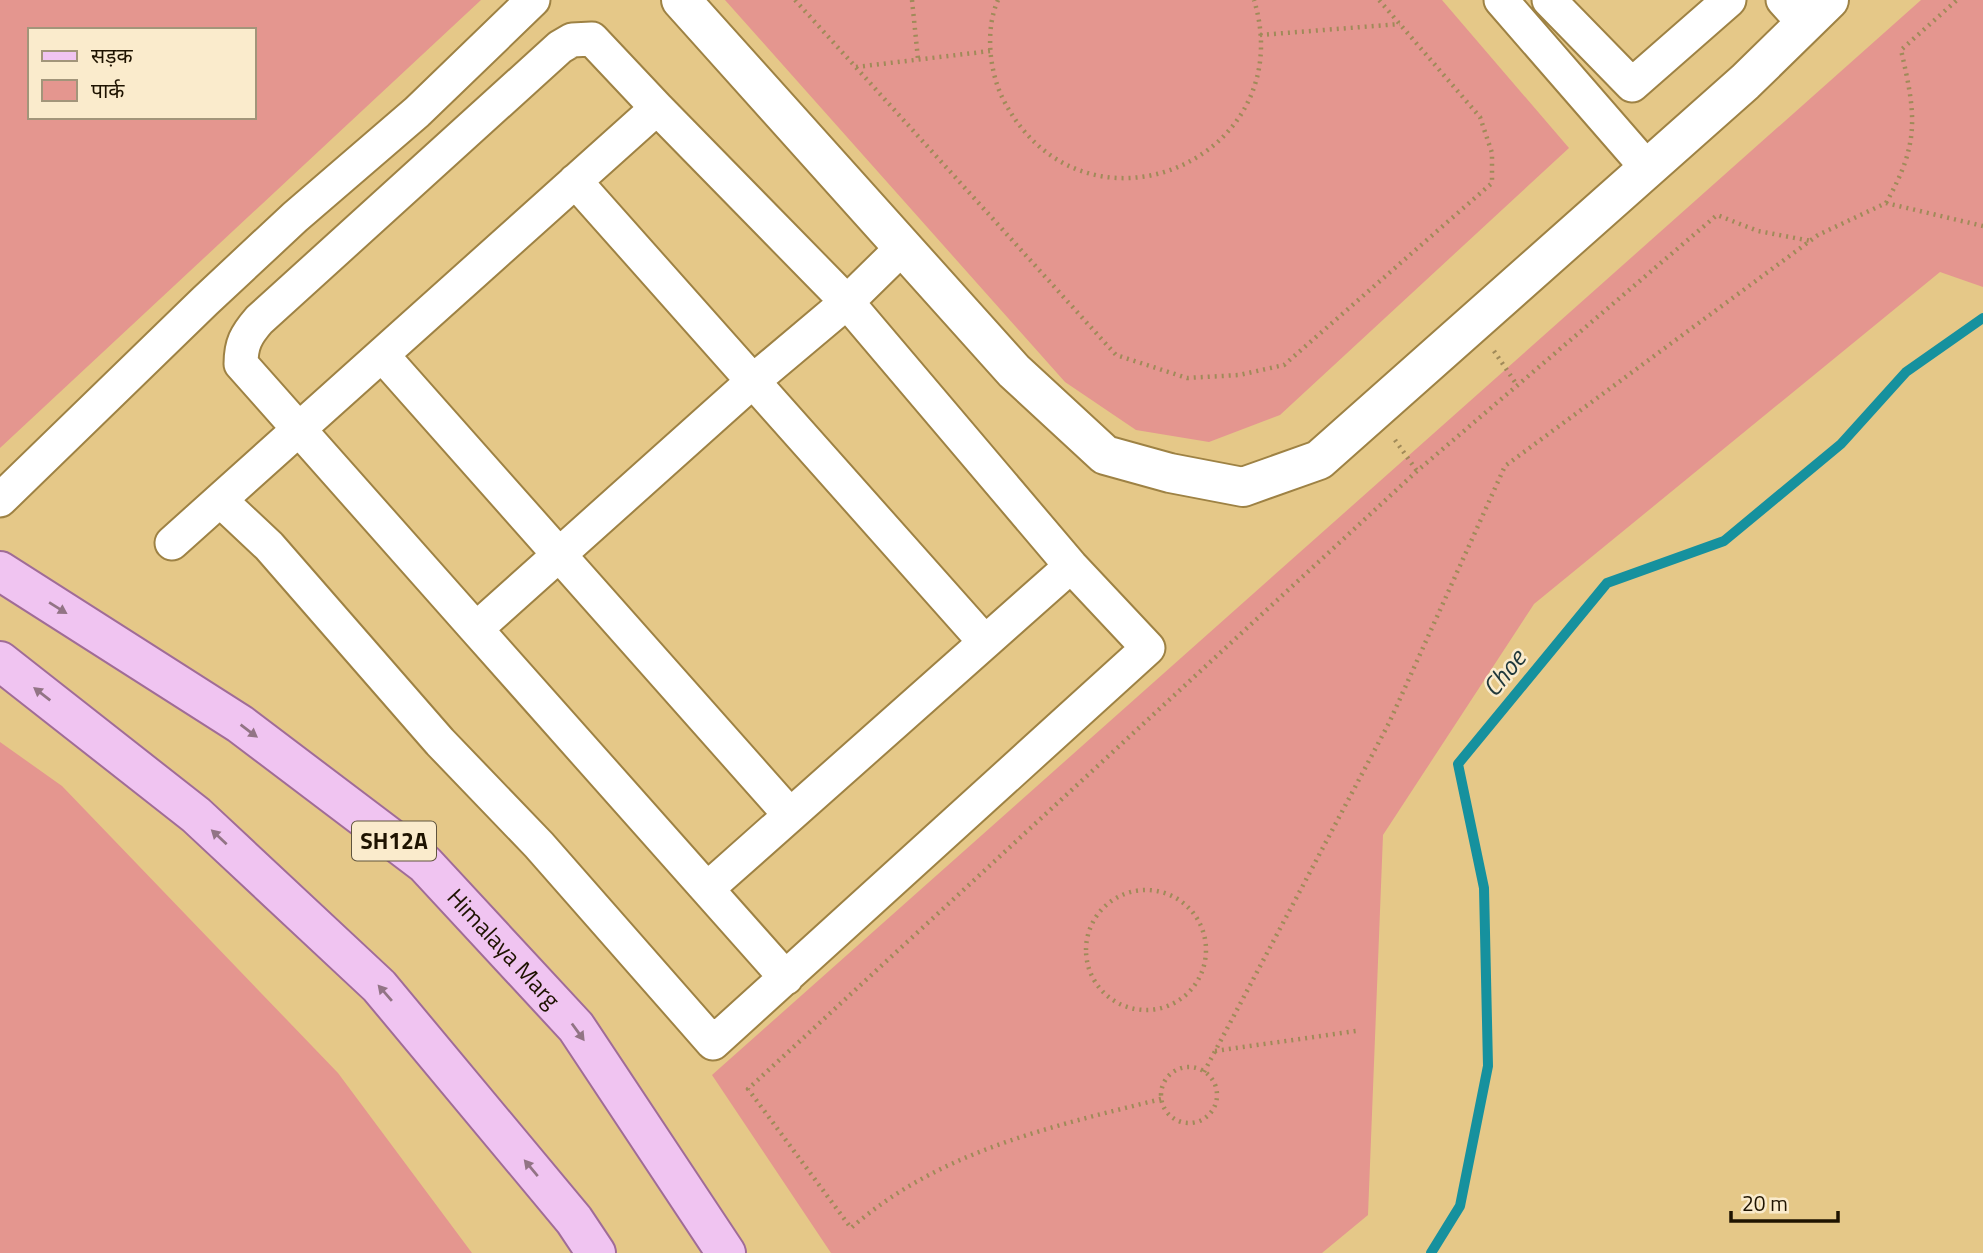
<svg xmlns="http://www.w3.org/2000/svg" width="1983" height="1253" viewBox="0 0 1983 1253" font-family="'Titillium Web','Noto Sans Devanagari',sans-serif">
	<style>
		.green { fill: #e4968f; fill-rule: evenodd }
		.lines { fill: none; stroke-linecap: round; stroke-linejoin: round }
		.stream { stroke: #16919e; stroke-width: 10 }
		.minor-casing { stroke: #9e8244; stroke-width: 37 }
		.tertiary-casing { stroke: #9e8244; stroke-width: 42 }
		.primary-casing { stroke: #a06c97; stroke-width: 42 }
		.path { stroke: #a08a59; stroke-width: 4.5; stroke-dasharray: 2 5; stroke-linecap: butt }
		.minor { stroke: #fff; stroke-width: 33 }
		.tertiary { stroke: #fff; stroke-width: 38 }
		.primary { stroke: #f0c4f1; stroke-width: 38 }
		.oneway { fill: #927485 }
		.labels { text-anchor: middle; stroke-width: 5; stroke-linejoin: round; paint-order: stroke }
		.shield { fill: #faebcc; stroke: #60543d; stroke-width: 2 }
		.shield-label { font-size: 23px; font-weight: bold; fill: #1e1300 }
		.street-label { font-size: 24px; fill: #1e1300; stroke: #faebcc }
		.water-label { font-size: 26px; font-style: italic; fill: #1f383b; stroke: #faebcc }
	</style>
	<rect width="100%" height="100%" fill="#e5c888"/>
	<!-- green -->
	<path class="green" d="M 0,0 L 481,0 L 0,448 ZM 30,30 L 254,30 L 254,117 L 30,117 Z
		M 725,0 L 1442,0 L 1569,148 L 1280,415 L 1209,442 L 1136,430 L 1065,382 Z
		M 1921,0 L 1983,0 L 1983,287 L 1940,272 L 1534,604 L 1383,835 L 1368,1215 L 1322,1253 L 831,1253 L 712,1075 Z
		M 0,742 L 62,786 L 338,1073 L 472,1253 L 0,1253 Z"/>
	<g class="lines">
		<!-- stream -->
		<path class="stream" d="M 1431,1253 L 1460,1206 L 1488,1066 L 1484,888 L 1458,764 L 1607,583 L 1724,541 L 1841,444 L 1906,372 L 1983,318"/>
		<!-- minor casing -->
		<g class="minor-casing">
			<path id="minor" d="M 1501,0 L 1648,169
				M 1549,0 L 1632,85 L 1729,0
				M 1783,0 L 1803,22
				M 657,108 L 592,39 L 572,40 L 560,47 L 259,320 C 246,335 241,344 241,364 L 476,629 L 753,381 L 847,302 L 902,248
				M 575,181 L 984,641
				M 382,355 L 790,815
				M 0,500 L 205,301 L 295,217 L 417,112 L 533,0
				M 172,543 C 333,398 495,253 657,108 L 847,302 L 1071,566 L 1148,648 L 713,1043 L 539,845 L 440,742 L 269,546 L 220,500
				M 476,629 L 786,978
				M 707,889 L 1071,566"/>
		</g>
		<!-- tertiary casing -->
		<g class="tertiary-casing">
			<path id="tertiary" d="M 681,0 L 1014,371 L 1105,455 L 1170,473 L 1243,487 L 1319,460 L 1745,82 L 1829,0"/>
		</g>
		<!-- primary casing -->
		<g class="primary-casing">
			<g id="primary">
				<path id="s1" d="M 0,571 L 240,724 L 425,864 L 576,1027 L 726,1253"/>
				<path d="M 0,661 L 196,815 L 379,986 L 574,1220 L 596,1253"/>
			</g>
		</g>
		<!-- path -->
		<path class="path" d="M 795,0 L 1116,355 L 1187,378 L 1239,375 L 1284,365 L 1492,183 L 1492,153 L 1480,117 L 1379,0
			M 912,0 L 918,59
			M 998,0 C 985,29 989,71 1003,99 C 1082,254 1303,160 1254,0
			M 1260,35 L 1400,24
			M 856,67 L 990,51
			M 1886,203 C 1920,143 1916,115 1901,50 L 1957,0
			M 1494,351 L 1517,385
			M 1395,440 L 1417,471
			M1086 950a60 60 0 1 1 120 0a60 60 0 1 1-120 0Z
			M 1215,1051 L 1356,1031
			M1161 1095a28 28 0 1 1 56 0a28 28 0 1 1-56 0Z
			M 1204,1072 L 1389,723 L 1505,466 L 1818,235 L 1886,203 L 1983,226
			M 1161,1099 C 1050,1127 939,1151 851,1228 L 748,1089 L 1417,471 L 1717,215 L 1758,231 L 1811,241"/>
		<!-- minor -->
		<use href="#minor" class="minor"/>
		<!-- tertiary -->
		<use href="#tertiary" class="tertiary"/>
		<!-- primary -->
		<use href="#primary" class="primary"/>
	</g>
	<!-- one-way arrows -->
	<defs><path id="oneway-solid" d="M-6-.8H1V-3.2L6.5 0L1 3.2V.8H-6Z" transform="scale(1.75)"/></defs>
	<g class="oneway">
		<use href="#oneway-solid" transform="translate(58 608) rotate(32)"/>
		<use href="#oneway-solid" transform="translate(42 694) rotate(-142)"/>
		<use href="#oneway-solid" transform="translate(249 731) rotate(37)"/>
		<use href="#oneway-solid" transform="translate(219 837) rotate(-137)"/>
		<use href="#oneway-solid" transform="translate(385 993) rotate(-131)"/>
		<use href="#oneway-solid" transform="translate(578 1032) rotate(54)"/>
		<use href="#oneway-solid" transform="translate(531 1168) rotate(-130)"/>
	</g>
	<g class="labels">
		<!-- shield labels -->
		<rect class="shield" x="352" y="821.5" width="84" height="39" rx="5"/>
		<g class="shield-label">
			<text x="394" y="849">SH12A</text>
		</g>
		<!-- street labels -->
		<g class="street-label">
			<text dy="8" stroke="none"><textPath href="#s1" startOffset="632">Himalaya Marg</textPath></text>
		</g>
		<!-- water labels -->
		<g class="water-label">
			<text transform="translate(1504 673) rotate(-51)" y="9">Choe</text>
		</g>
	</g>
	<!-- legend -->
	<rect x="28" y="28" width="228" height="91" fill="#faebcc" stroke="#a2957a" stroke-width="2"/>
	<rect x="42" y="51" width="35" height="10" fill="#f0c4f1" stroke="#a2957a" stroke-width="2"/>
	<text x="91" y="63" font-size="21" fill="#1e1300">सड़क</text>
	<rect x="42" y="80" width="35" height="21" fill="#e4968f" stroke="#a2957a" stroke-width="2"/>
	<text x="91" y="98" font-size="21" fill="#1e1300">पार्क</text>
	<!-- scale -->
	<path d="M1731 1211v10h107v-10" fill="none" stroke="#1e1300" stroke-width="3.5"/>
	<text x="1742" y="1211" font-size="21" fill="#1e1300" stroke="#faebcc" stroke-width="5" paint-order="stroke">20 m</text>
</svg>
